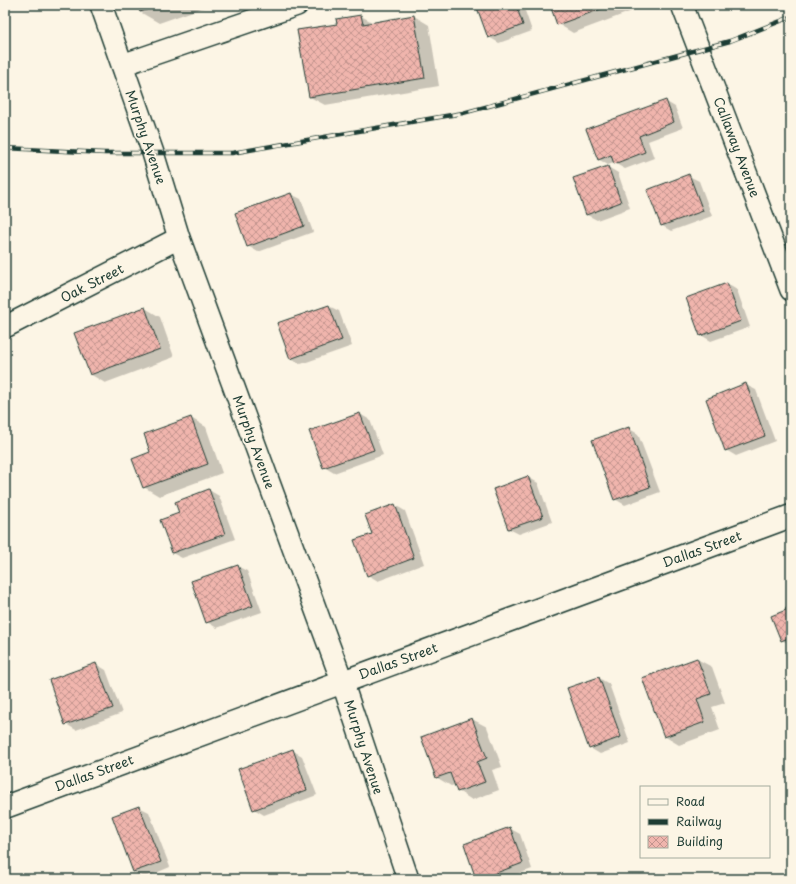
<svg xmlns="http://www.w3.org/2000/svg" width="796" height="884" viewBox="0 0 796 884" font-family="'Playpen Sans',sans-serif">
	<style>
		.shadow { fill: #0003 }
		.building { fill: url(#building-cross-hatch); stroke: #1f3d34 }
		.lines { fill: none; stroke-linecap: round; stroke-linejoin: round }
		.street-casing { stroke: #1f3d34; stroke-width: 24 }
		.secondary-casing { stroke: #1f3d34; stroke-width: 25 }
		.street { stroke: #fcf5e5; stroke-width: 21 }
		.secondary { stroke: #fcf5e5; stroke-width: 22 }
		.rail-casing { stroke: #1f3d34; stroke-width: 4.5 }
		.rail { stroke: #fcf5e5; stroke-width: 3; stroke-dasharray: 9; stroke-linecap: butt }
		.labels { text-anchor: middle; stroke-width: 3.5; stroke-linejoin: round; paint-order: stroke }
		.street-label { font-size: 13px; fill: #1f3d34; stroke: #fcf5e5 }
	</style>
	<defs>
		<pattern id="building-cross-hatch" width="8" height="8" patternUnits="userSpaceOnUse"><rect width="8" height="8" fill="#f0b5ad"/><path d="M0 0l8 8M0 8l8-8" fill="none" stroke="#c2948e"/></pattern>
	</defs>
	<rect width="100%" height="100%" fill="#fcf5e5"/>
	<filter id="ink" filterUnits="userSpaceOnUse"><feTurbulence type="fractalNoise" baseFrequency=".025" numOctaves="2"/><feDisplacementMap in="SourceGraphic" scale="8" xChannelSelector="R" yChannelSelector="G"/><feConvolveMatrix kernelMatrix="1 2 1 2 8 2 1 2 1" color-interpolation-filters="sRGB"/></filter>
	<g filter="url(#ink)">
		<!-- shadow -->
		<path class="shadow" d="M 138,5 L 210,5 L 159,23 L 140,12 Z
			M 477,5 L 523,5 L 532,31 L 499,43 L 489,37 Z
			M 551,5 L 642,5 L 643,7 L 573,33 L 558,24 Z
			M 361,16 L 374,23 L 414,16 L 429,25 L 439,86 L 325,105 L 310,97 L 338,25 L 337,20 Z
			M 665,101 L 675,107 L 683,128 L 648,141 L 654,158 L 625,169 L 614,163 L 608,165 L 598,159 Z
			M 608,167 L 618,173 L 630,208 L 597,220 L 587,215 Z
			M 689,176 L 699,181 L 712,216 L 671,231 L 661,225 Z
			M 291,194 L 301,199 L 313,232 L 258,252 L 248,246 L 236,214 Z
			M 727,284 L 737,290 L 750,327 L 711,341 L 701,335 Z
			M 329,306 L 339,311 L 352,346 L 301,364 L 291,358 Z
			M 145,308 L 160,317 L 174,357 L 105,383 L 90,374 Z
			M 746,385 L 756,390 L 775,441 L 736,456 L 726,450 Z
			M 360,414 L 370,420 L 383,455 L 334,473 L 324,467 Z
			M 191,418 L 206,427 L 222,473 L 159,496 L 144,487 L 152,453 Z
			M 628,428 L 638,434 L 660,492 L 625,505 L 615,499 Z
			M 528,477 L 538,483 L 552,522 L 519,534 L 509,529 Z
			M 209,490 L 219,496 L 235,539 L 182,558 L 172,553 L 181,514 Z
			M 395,505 L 405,511 L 424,564 L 378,581 L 368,575 L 373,534 Z
			M 237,566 L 247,571 L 262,612 L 217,628 L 207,622 Z
			M 791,607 L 791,645 L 782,640 L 788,610 Z
			M 697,659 L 712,667 L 725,703 L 712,707 L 720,730 L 679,745 L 664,736 Z
			M 96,664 L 106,670 L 122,713 L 76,730 L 66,724 Z
			M 599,678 L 609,684 L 630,743 L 600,754 L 590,748 Z
			M 472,719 L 487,727 L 502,767 L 492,770 L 499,790 L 472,800 L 458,791 L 455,785 L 451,786 L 436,777 L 422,737 Z
			M 292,750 L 302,756 L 317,795 L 264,815 L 254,809 Z
			M 139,807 L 149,812 L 170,867 L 144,878 L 134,872 L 113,817 Z
			M 509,828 L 520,834 L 532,869 L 505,879 L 478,879 Z"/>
		<!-- building -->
		<path class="building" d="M 137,5 L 161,5 L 140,12 Z
			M 476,5 L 516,5 L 523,25 L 488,38 Z
			M 550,5 L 612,5 L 557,25 Z
			M 361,15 L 363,24 L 414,15 L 425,78 L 309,97 L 297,30 L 337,24 L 336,19 Z
			M 666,100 L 674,122 L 639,136 L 645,152 L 614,164 L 611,155 L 598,160 L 586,129 Z
			M 608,166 L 621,202 L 586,215 L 573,178 Z
			M 689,174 L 703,211 L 661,226 L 647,190 Z
			M 291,193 L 304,226 L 247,247 L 235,213 Z
			M 727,283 L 741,321 L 700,336 L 686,298 Z
			M 329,305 L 342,340 L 290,359 L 277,323 Z
			M 145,307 L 160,349 L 90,375 L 74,333 Z
			M 746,383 L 765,436 L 725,451 L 706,399 Z
			M 360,413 L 374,450 L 323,468 L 309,431 Z
			M 191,417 L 208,464 L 143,488 L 132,459 L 150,452 L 144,434 Z
			M 629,427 L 650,487 L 614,500 L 592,440 Z
			M 528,476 L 543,517 L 508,529 L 493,489 Z
			M 209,489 L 225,534 L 172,553 L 160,520 L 179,513 L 175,502 Z
			M 395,504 L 414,558 L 367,576 L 354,540 L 372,534 L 365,515 Z
			M 238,565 L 253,606 L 206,623 L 191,581 Z
			M 791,606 L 791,637 L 781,641 L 771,616 L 786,610 L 786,608 Z
			M 697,658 L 711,694 L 697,699 L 705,722 L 664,737 L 642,678 Z
			M 96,663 L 113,708 L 65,725 L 49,680 Z
			M 599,677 L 621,737 L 589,749 L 567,688 Z
			M 472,718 L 487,758 L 477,762 L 485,782 L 457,792 L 450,773 L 436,778 L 421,737 Z
			M 293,749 L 307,790 L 253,810 L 238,769 Z
			M 139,806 L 161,862 L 133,872 L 112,816 Z
			M 510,827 L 523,863 L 480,879 L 476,879 L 464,844 Z"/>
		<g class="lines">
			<!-- street casing -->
			<g class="street-casing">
				<path id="street" d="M 101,5 L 153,153 L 179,238 L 342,681 L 408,879
					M 682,5 L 791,290
					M 122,65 L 297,5
					M 5,327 L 179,238"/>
			</g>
			<!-- secondary casing -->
			<g class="secondary-casing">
				<path id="secondary" d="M 5,807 L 791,516"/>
			</g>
			<!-- street -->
			<use href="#street" class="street"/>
			<!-- secondary -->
			<use href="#secondary" class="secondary"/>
			<!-- rail casing -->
			<g class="rail-casing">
				<path id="rail" d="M 5,148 L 105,153 L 232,153 L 463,113 L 730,41 L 791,17"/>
			</g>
			<!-- rail -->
			<use href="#rail" class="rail"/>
		</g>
	</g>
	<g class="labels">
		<!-- street labels -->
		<g class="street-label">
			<text transform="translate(146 137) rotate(71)" y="5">Murphy Avenue</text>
			<text transform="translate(737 147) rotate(69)" y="5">Callaway Avenue</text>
			<text transform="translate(92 283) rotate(-27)" y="5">Oak Street</text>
			<text transform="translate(254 442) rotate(70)" y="5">Murphy Avenue</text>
			<text transform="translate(702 549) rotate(-20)" y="5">Dallas Street</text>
			<text transform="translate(398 661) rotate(-20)" y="5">Dallas Street</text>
			<text transform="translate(364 747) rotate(72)" y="5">Murphy Avenue</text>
			<text transform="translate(94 773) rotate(-20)" y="5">Dallas Street</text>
		</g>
	</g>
	<!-- margin -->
	<rect width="796" height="884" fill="none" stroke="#fcf5e5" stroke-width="20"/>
	<rect x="10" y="10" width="776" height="864" fill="none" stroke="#1f3d34" stroke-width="1.5" filter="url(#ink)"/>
	<!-- legend -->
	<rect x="640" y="786" width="130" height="72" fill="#fcf5e5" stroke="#a4ab9e"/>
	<rect x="648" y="799" width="20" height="6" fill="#fcf5e5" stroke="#a4ab9e"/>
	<text x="676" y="806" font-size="12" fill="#1f3d34">Road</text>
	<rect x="648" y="819" width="20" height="6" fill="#1f3d34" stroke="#a4ab9e"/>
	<text x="676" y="826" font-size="12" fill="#1f3d34">Railway</text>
	<rect x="648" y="836" width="20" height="12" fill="url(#building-cross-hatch)" stroke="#a4ab9e"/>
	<text x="676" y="846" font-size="12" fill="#1f3d34">Building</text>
</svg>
